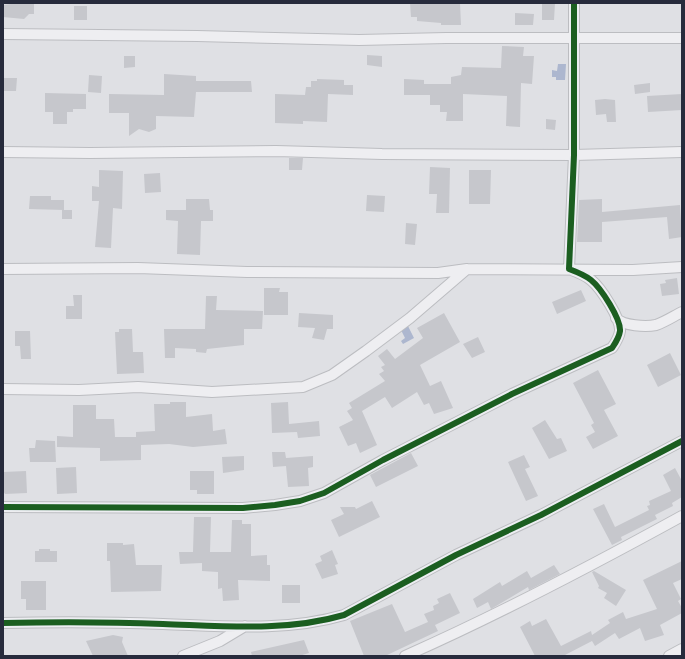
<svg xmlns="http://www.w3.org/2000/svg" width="685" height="659" viewBox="0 0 685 659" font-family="Manrope,sans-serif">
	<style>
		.water { fill: #adb7cf }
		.building { fill: #c6c7cc }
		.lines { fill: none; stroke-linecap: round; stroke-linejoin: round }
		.street-casing { stroke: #bcbdc1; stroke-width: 12 }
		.street { stroke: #eeeef1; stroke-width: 10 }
		.cycleway-casing { stroke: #eceef4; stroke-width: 8 }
		.cycleway { stroke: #1b5e20; stroke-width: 6 }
	</style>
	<rect width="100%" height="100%" fill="#dfe0e4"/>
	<!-- water -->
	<path class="water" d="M 558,64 L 566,64 L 565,80 L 556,80 L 556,77 L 552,77 L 552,70 L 557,71 Z
		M 408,326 L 414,338 L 403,344 L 401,341 L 405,338 L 401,330 Z"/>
	<!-- building -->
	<path class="building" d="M 19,3 L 34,3 L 34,14 L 29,14 L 24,19 L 3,17 L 3,5 Z
		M 410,3 L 460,3 L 461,25 L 441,25 L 441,23 L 417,21 L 417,17 L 411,17 Z
		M 542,3 L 555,3 L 554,20 L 542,20 Z
		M 74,6 L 87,6 L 87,20 L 74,20 Z
		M 515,13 L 534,14 L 533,25 L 515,25 Z
		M 502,46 L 524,47 L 523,56 L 534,56 L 532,84 L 521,83 L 520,127 L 506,126 L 507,96 L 463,94 L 463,121 L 446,121 L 447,112 L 440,112 L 440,105 L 430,105 L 430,95 L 404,95 L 404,79 L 424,80 L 424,84 L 451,84 L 451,77 L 461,75 L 462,67 L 501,68 Z
		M 367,55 L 382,56 L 382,67 L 367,65 Z
		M 124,56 L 135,56 L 135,67 L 124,68 Z
		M 164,74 L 196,76 L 196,81 L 251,81 L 252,92 L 196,92 L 194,117 L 156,116 L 156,129 L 149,132 L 139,129 L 129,136 L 129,113 L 109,113 L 109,94 L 164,95 Z
		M 89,75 L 102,76 L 101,93 L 88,92 Z
		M 3,78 L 17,78 L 16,91 L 3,91 Z
		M 317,79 L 344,80 L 344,85 L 353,85 L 353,95 L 328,94 L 327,122 L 303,121 L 303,124 L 275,123 L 275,94 L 305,95 L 306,87 L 311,87 L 311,81 L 317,81 Z
		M 650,83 L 650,92 L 635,94 L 634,85 Z
		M 45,93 L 86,94 L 86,109 L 73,109 L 73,112 L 67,112 L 67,124 L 53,124 L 53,112 L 45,112 Z
		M 682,94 L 682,110 L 648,112 L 647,96 Z
		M 605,99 L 615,100 L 616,122 L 607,122 L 606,114 L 596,115 L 595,100 Z
		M 546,119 L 556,120 L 555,130 L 546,129 Z
		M 289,158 L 303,158 L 302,170 L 289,170 Z
		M 430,167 L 450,168 L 449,213 L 436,213 L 437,194 L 429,194 Z
		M 99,170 L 123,171 L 122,209 L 113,208 L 111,248 L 95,247 L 99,201 L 92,201 L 92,186 L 99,187 Z
		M 469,170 L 491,170 L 490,204 L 469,204 Z
		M 160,173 L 161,192 L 145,193 L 144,174 Z
		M 367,195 L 385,196 L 384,212 L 366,211 Z
		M 30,196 L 51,196 L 51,200 L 64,200 L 64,210 L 29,209 Z
		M 186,199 L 209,199 L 210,210 L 213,210 L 213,221 L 201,221 L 200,255 L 177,254 L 178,221 L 166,220 L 166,210 L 186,210 Z
		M 602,199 L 602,212 L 680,205 L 682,237 L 669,239 L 667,217 L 602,222 L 602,242 L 577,242 L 579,200 Z
		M 62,210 L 72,210 L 72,219 L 62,219 Z
		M 406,223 L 417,224 L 415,245 L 405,244 Z
		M 677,278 L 679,294 L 662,296 L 660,284 L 666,283 L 665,280 Z
		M 264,288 L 280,288 L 279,292 L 288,292 L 288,315 L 264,315 Z
		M 581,290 L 586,301 L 557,314 L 552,302 Z
		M 73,295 L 82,295 L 82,319 L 66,319 L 66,306 L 74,306 Z
		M 206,296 L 217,296 L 216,310 L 263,311 L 262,329 L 244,329 L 244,345 L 207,349 L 206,353 L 196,352 L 196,349 L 175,348 L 175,358 L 165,358 L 164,329 L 205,329 Z
		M 299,313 L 333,315 L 333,329 L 327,329 L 324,340 L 312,338 L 315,328 L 298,327 Z
		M 444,313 L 460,342 L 420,365 L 430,386 L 441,381 L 453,408 L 434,414 L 429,403 L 424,405 L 417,392 L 392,408 L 385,397 L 362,411 L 377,445 L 360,453 L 356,443 L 348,446 L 339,427 L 353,420 L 347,411 L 352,408 L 349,403 L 385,381 L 379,374 L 384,371 L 381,367 L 385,365 L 378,356 L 387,349 L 395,359 L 423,338 L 417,328 Z
		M 119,329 L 132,329 L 133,352 L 143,352 L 144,373 L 117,374 L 115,332 L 119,332 Z
		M 15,331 L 30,331 L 31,359 L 21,359 L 20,346 L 15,346 Z
		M 478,337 L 485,352 L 472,358 L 463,344 Z
		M 670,353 L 681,375 L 658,387 L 647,365 Z
		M 598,370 L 616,404 L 604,410 L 618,436 L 593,449 L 586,437 L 595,432 L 591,425 L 594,423 L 573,383 Z
		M 170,402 L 186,402 L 186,417 L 212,414 L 213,431 L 225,429 L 227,444 L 193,447 L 169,444 L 141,445 L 141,460 L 100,461 L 100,448 L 57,447 L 57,436 L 73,437 L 73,405 L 96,405 L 96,419 L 114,419 L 115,437 L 136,437 L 136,432 L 155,431 L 154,404 L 170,404 Z
		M 288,402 L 289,424 L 319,421 L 320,436 L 298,438 L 297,432 L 272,433 L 271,403 Z
		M 545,420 L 557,439 L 561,438 L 567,451 L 549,459 L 532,428 Z
		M 36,440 L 55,441 L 56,462 L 30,462 L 29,448 L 35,448 Z
		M 272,452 L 285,452 L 286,458 L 313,456 L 313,467 L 308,468 L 309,486 L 288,487 L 286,466 L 273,467 Z
		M 411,453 L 418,466 L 376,487 L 370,475 Z
		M 524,455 L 530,467 L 525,469 L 538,496 L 526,501 L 508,462 Z
		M 244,456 L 244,470 L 223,473 L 222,457 Z
		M 76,467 L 77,493 L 57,494 L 56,468 Z
		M 675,468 L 682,481 L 682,497 L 672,503 L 673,506 L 655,515 L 657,519 L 621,537 L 622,540 L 612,545 L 593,509 L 604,504 L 615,527 L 649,510 L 647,506 L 650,505 L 649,501 L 671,491 L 663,475 Z
		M 26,471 L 27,493 L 5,494 L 3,491 L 3,472 Z
		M 190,471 L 214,471 L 214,494 L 197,494 L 197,490 L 190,490 Z
		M 372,501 L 380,517 L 339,537 L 331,520 L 344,514 L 340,507 L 355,507 L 356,509 Z
		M 194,517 L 211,517 L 210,552 L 231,552 L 232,520 L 242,520 L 242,524 L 251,524 L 251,556 L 267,555 L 267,565 L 270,565 L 270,581 L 238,580 L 239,600 L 223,601 L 222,588 L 218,589 L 218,572 L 202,571 L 202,563 L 180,564 L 179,552 L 193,552 Z
		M 107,543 L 123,543 L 123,545 L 134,544 L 136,565 L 162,565 L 161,591 L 111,592 L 110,561 L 107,561 Z
		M 39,549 L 50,549 L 50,551 L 57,551 L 57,562 L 35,562 L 35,551 L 39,551 Z
		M 332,550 L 338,564 L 335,565 L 338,574 L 322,579 L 315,564 L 322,561 L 320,556 Z
		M 682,561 L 682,579 L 673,583 L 681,599 L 678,601 L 682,608 L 682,613 L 660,625 L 664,635 L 645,641 L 640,628 L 619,639 L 615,633 L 595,646 L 592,641 L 565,655 L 566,656 L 535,656 L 520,627 L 530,621 L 532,626 L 546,619 L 561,646 L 591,631 L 592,635 L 610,623 L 608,620 L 623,612 L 626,619 L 657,609 L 643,580 Z
		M 554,565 L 560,574 L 529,590 L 528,587 L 491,609 L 488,602 L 477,608 L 473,599 L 500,582 L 502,586 L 527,571 L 531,578 Z
		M 594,571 L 626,590 L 616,606 L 604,598 L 607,593 L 598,588 L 599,586 L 592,572 Z
		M 21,581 L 46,581 L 46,610 L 26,610 L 26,599 L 21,599 Z
		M 282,585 L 300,585 L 300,603 L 282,603 Z
		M 450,593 L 460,613 L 435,625 L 438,631 L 385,656 L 364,656 L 350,621 L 392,604 L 405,632 L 428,622 L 424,614 L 434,610 L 433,606 L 439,603 L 437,599 Z
		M 113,635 L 123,637 L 122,642 L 128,656 L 93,656 L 86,641 Z
		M 304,640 L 309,653 L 299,656 L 252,656 L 251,652 Z"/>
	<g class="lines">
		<!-- street casing -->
		<g class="street-casing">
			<path id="street" d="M 3,34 L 197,36 L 359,40 L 446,38 L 682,38
				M 3,152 L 90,153 L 276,151 L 382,154 L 574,155 L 682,152
				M 3,269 L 138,268 L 247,272 L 438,273 L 467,269 L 633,270 L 682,267
				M 616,318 C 623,326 646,327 656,325 C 665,322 674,316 682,312
				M 3,389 L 79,390 L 138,387 L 212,392 L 303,387 L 332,375 L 366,351 L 410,318 L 467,269
				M 3,507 L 243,508 L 275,505 L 300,501 L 324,493 L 383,460 L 512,394 L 612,348 C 616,342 619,338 620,331 C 621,319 601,288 591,280 C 585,275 577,272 569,269 L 574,155 L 574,3
				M 3,623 C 57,622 110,622 163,624 C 223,626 286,632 344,615 L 456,555 L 541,515 L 682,441
				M 183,656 L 220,641 L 245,626
				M 405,656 C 500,614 591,566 682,516
				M 669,656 L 682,649"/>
		</g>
		<!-- street -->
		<use href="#street" class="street"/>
		<!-- cycleway casing -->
		<g class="cycleway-casing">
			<path id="cycleway" d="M 3,507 L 243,508 L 275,505 L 300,501 L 324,493 L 383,460 L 512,394 L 612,348 C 616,342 619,338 620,331 C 621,319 601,288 591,280 C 585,275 577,272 569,269 L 574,155 L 574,3
				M 3,623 C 57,622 110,622 163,624 C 223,626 286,632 344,615 L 456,555 L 541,515 L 682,441"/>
		</g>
		<!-- cycleway -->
		<use href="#cycleway" class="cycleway"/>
	</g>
	<!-- border -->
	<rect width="685" height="659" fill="none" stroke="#272b3c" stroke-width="8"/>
</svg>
